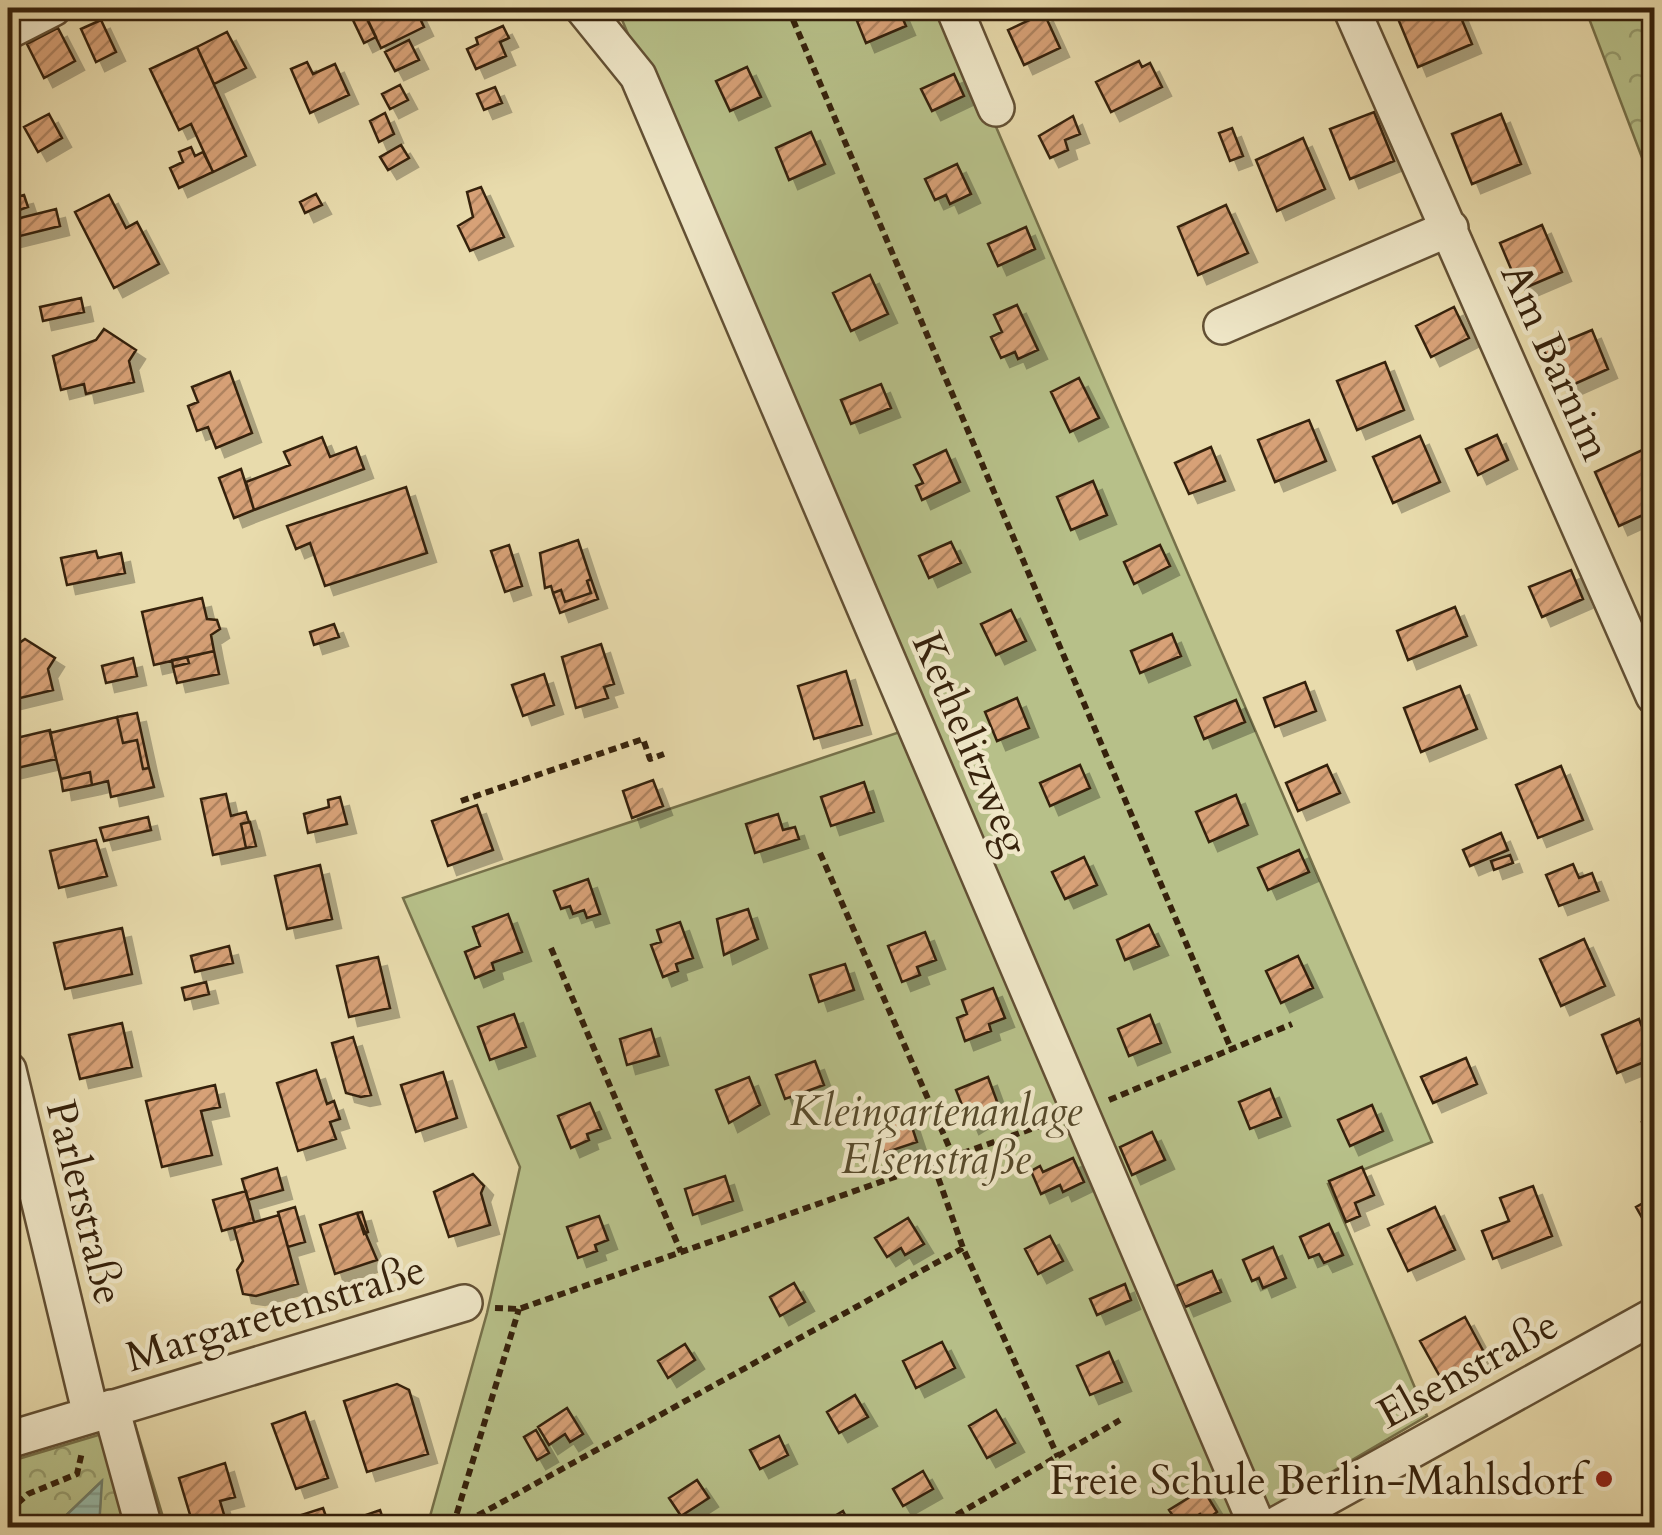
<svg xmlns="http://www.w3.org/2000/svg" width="1662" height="1535" viewBox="0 0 1662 1535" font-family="Cardo,serif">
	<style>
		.green { fill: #b7c089; stroke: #76714a; stroke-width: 2.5 }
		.forest { fill: url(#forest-crowns); stroke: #76714a; stroke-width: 2.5 }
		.water { fill: url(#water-rules); stroke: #707e6b; stroke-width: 2.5 }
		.building { fill: url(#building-hatch); stroke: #36220c; stroke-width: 2.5; filter: url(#shadow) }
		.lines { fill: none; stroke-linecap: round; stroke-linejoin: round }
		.minor-casing { stroke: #625034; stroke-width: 40 }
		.path { stroke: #36220c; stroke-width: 6; stroke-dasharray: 8 5; stroke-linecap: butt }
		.minor { stroke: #f0e8c9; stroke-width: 35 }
		.poi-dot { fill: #8f2418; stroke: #f0e8c9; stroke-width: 4 }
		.labels { text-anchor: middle; stroke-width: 9; stroke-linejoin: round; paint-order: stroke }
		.street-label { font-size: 42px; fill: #36220c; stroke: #f0e8c9 }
		.park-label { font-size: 42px; font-style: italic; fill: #564a2b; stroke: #f0e8c9 }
		.poi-label { font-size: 42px; fill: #36220c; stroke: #f0e8c9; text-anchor: end }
	</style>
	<defs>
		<pattern id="forest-crowns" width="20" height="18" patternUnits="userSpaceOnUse" patternTransform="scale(2.5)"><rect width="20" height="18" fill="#b7c089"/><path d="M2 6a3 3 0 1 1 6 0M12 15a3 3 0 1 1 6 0" fill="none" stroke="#969c6e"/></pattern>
		<pattern id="water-rules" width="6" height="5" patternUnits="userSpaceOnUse" patternTransform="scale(2.5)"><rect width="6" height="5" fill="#97bbaa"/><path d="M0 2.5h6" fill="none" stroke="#83a091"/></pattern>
		<pattern id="building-hatch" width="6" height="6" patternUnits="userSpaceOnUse" patternTransform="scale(2.5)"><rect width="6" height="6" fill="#d7a177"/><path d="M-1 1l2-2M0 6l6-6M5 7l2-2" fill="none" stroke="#af8360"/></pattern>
		<filter id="shadow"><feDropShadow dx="9" dy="9" stdDeviation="0" flood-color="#0004"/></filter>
	</defs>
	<rect width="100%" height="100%" fill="#e8dbac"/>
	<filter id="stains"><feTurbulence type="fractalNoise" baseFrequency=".002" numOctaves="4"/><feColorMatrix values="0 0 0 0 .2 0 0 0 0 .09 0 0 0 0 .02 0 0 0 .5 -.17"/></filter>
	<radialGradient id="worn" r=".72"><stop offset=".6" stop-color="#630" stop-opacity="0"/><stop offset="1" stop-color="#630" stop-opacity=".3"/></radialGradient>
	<!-- green -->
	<path class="green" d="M 617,8 L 945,8 L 1432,1142 L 1328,1184 L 1427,1416 L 1238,1527 L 427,1527 L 487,1313 L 520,1167 L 403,898 L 921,725 Z"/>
	<!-- forest -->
	<path class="forest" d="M 1585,8 L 1654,8 L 1654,189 Z
		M 135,1424 L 166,1527 L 99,1527 L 101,1482 L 54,1527 L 8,1528 L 8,1462 Z"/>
	<!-- water -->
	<path class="water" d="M 102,1481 L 99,1527 L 54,1527 Z"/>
	<!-- building -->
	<path class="building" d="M 370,8 L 415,8 L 424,27 L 381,48 L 363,11 Z
		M 891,8 L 893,13 L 899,10 L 906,26 L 866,43 L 857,21 Z
		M 1457,8 L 1472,44 L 1418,67 L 1394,9 Z
		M 364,12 L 376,37 L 364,43 L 352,18 Z
		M 1044,13 L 1060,48 L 1024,65 L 1008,30 Z
		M 101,20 L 116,52 L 96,62 L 81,29 Z
		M 503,26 L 509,38 L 500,42 L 506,56 L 476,69 L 467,49 L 478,44 L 476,38 Z
		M 58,28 L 75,61 L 44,78 L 27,44 Z
		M 227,32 L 246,68 L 214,84 L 197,47 Z
		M 409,40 L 419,60 L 395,71 L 385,52 Z
		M 197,47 L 246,156 L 213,172 L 191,124 L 179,130 L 150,69 Z
		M 1139,61 L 1142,67 L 1150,63 L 1162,87 L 1111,112 L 1096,82 Z
		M 307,62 L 313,74 L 335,64 L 349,95 L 310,113 L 291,69 Z
		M 747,67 L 761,97 L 730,111 L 716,81 Z
		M 954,74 L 964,96 L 932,111 L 921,89 Z
		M 400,85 L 408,100 L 390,109 L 382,94 Z
		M 495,87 L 502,103 L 484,110 L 477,94 Z
		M 1374,112 L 1394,161 L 1350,179 L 1330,129 Z
		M 385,113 L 394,134 L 379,142 L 370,121 Z
		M 49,114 L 62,138 L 38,152 L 24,127 Z
		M 1501,114 L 1521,164 L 1472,184 L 1452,134 Z
		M 1073,116 L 1080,134 L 1065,140 L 1068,150 L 1050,158 L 1039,136 Z
		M 1232,128 L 1243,156 L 1230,161 L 1219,133 Z
		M 811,132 L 825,164 L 789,180 L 776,148 Z
		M 1303,138 L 1325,189 L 1277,211 L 1256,160 Z
		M 401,145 L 409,158 L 388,170 L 380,157 Z
		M 191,147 L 195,156 L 203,152 L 213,172 L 179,188 L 170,168 L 183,162 L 179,152 Z
		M 957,164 L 971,194 L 950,204 L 946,195 L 935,200 L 925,179 Z
		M 481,187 L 504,237 L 470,251 L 458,226 L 473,217 L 467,192 Z
		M 316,194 L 322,205 L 305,213 L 300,202 Z
		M 24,195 L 28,207 L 8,214 L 8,199 Z
		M 109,195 L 126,228 L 137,222 L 159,264 L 114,288 L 75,212 Z
		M 1226,205 L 1248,253 L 1198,275 L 1178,227 Z
		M 56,209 L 60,226 L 8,239 L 8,221 Z
		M 1542,225 L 1562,272 L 1520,290 L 1500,243 Z
		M 1026,227 L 1035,249 L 998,266 L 988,244 Z
		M 870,275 L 888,314 L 851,331 L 833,293 Z
		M 81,298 L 84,312 L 43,321 L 40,307 Z
		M 1017,305 L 1038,350 L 1018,359 L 1015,352 L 1001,358 L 991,337 L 1002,332 L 994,315 Z
		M 1454,307 L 1469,338 L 1431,357 L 1416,326 Z
		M 104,329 L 136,350 L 129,361 L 134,382 L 86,394 L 84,384 L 61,390 L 53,356 L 96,340 Z
		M 1592,330 L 1608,369 L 1561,390 L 1544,350 Z
		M 1385,362 L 1404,410 L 1357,430 L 1337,381 Z
		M 230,372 L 252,433 L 216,448 L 208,427 L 197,431 L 188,406 L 198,402 L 192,387 Z
		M 1079,378 L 1099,418 L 1070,432 L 1051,392 Z
		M 881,384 L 891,408 L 851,424 L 841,400 Z
		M 1309,420 L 1326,461 L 1275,482 L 1258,440 Z
		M 1497,435 L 1508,460 L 1478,475 L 1466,449 Z
		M 1420,436 L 1440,482 L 1393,503 L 1373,457 Z
		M 322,437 L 330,457 L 356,447 L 364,469 L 254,510 L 246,482 L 290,465 L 284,452 Z
		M 1651,446 L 1654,510 L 1619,526 L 1595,472 Z
		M 1211,447 L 1225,481 L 1189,494 L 1175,463 Z
		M 946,450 L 960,482 L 922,500 L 916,486 L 923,483 L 914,465 Z
		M 241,469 L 254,510 L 234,518 L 219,478 Z
		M 1093,481 L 1107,515 L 1071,530 L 1057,497 Z
		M 406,487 L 427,553 L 325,586 L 310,543 L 296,549 L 287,526 Z
		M 578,540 L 591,579 L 587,581 L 591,593 L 565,602 L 561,590 L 553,593 L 551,586 L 545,588 L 540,553 Z
		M 951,542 L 961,563 L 929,578 L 919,556 Z
		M 509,545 L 522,586 L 505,592 L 491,551 Z
		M 1160,545 L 1170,566 L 1134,584 L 1124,562 Z
		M 96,551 L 98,558 L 121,553 L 125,573 L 67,585 L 61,558 Z
		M 1571,570 L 1583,599 L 1542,617 L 1529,587 Z
		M 591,579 L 598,599 L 560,613 L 553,593 L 561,590 L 565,602 L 591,593 L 587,581 Z
		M 202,598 L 207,619 L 217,620 L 220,629 L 211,635 L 214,651 L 154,665 L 142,612 Z
		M 1455,607 L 1467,636 L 1408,660 L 1397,631 Z
		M 1011,610 L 1026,641 L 996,655 L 981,624 Z
		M 334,624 L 339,637 L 314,645 L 310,632 Z
		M 1172,634 L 1181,656 L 1140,673 L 1131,651 Z
		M 25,639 L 55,658 L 48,669 L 53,690 L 8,701 L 8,651 Z
		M 601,644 L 614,684 L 604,687 L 608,698 L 576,708 L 562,657 Z
		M 214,651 L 219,674 L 177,683 L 173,667 L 189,663 L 187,657 Z
		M 187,657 L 189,663 L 173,667 L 172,660 Z
		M 133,658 L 137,676 L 106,683 L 102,666 Z
		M 846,671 L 862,725 L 814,739 L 798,686 Z
		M 544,674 L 554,705 L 523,716 L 512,685 Z
		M 1305,682 L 1316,711 L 1275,727 L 1264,698 Z
		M 1460,686 L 1477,729 L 1421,752 L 1404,708 Z
		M 1017,698 L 1029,728 L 997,741 L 985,712 Z
		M 1236,700 L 1245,722 L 1204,739 L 1195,717 Z
		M 137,713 L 149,768 L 143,769 L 137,740 L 123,743 L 117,717 Z
		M 117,717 L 123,743 L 137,740 L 143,769 L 149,768 L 154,787 L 111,797 L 108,781 L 92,785 L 90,772 L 61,779 L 50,733 Z
		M 50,730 L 56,759 L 13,769 L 8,740 Z
		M 1080,765 L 1090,788 L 1050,806 L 1040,783 Z
		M 1327,765 L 1340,793 L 1298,811 L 1286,783 Z
		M 1561,766 L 1583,820 L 1538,838 L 1516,785 Z
		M 90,772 L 92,785 L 63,791 L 61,779 Z
		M 653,780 L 663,806 L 632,818 L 623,791 Z
		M 864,782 L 874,812 L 831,826 L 821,797 Z
		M 226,794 L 231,816 L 246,812 L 249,822 L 241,824 L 246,848 L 213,855 L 201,799 Z
		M 1236,795 L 1248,825 L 1209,842 L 1196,812 Z
		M 340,797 L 347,824 L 308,833 L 304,814 L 329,807 L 328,800 Z
		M 477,805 L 493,850 L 448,866 L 432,821 Z
		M 778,814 L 783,830 L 795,827 L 799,839 L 755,853 L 746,824 Z
		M 148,817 L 151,830 L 104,841 L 100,828 Z
		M 250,822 L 256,846 L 246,848 L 241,824 Z
		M 1501,833 L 1508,850 L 1470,866 L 1463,850 Z
		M 96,840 L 107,876 L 59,888 L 50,851 Z
		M 1299,850 L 1309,872 L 1268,890 L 1258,868 Z
		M 1510,855 L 1513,863 L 1494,870 L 1491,861 Z
		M 1084,857 L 1097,885 L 1065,899 L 1052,872 Z
		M 1573,864 L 1579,878 L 1592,873 L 1599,891 L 1559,906 L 1546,875 Z
		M 320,865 L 332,919 L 287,929 L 275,876 Z
		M 588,879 L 600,914 L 587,918 L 584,910 L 573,914 L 570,906 L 561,909 L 554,891 Z
		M 748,909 L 758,939 L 724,955 L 717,919 Z
		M 508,914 L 522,952 L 492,963 L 494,970 L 475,978 L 465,952 L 480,946 L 473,927 Z
		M 680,922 L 693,958 L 676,964 L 678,971 L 663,977 L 651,945 L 661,942 L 657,930 Z
		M 1149,925 L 1159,946 L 1125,960 L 1117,940 Z
		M 122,928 L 132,974 L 65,989 L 54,943 Z
		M 925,932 L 936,960 L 917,967 L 920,975 L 902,982 L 888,946 Z
		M 1584,939 L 1605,986 L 1561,1006 L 1540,959 Z
		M 229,946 L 233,963 L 195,972 L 191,956 Z
		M 1298,956 L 1313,988 L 1281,1003 L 1266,971 Z
		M 378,957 L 390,1008 L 349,1017 L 337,966 Z
		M 845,964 L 854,990 L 819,1002 L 810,975 Z
		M 206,982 L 209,994 L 185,1000 L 182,988 Z
		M 993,988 L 1005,1018 L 989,1024 L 991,1031 L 965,1041 L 957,1018 L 967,1014 L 962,1000 Z
		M 514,1014 L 526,1047 L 490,1060 L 478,1027 Z
		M 1150,1015 L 1161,1043 L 1129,1056 L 1118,1029 Z
		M 1639,1019 L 1654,1058 L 1617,1073 L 1602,1035 Z
		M 122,1023 L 132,1067 L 80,1079 L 69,1035 Z
		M 651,1029 L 659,1056 L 627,1065 L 620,1039 Z
		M 353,1037 L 371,1095 L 361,1097 L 346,1093 L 332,1043 Z
		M 1466,1058 L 1477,1084 L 1433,1103 L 1421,1077 Z
		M 815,1061 L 824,1085 L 785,1099 L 776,1075 Z
		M 316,1070 L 327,1104 L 334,1101 L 340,1119 L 330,1122 L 336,1139 L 298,1151 L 277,1083 Z
		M 443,1072 L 457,1118 L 416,1132 L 401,1085 Z
		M 749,1077 L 760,1105 L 729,1123 L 716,1090 Z
		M 988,1077 L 999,1107 L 970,1125 L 956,1090 Z
		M 215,1085 L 220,1107 L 201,1111 L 212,1155 L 162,1167 L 146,1101 Z
		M 1270,1089 L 1281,1117 L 1250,1129 L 1239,1102 Z
		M 590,1103 L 601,1129 L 587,1134 L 589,1140 L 571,1148 L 558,1116 Z
		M 1372,1105 L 1383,1131 L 1350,1146 L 1338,1120 Z
		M 907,1112 L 917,1142 L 884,1153 L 875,1123 Z
		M 1654,1116 L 1654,1147 L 1642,1122 Z
		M 1152,1132 L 1165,1160 L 1132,1175 L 1120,1147 Z
		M 1073,1158 L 1084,1182 L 1063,1192 L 1060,1185 L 1041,1194 L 1031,1171 L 1040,1166 L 1043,1172 Z
		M 1362,1167 L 1374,1195 L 1355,1203 L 1360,1216 L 1346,1222 L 1329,1181 Z
		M 277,1168 L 283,1190 L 248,1200 L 242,1179 Z
		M 473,1174 L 484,1186 L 481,1193 L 490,1225 L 449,1237 L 434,1192 Z
		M 725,1176 L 733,1201 L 693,1215 L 685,1189 Z
		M 1533,1186 L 1552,1236 L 1493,1259 L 1482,1231 L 1509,1221 L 1500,1198 Z
		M 246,1191 L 254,1222 L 222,1231 L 213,1200 Z
		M 1654,1197 L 1654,1239 L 1636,1207 Z
		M 295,1207 L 305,1242 L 288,1247 L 278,1212 Z
		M 1435,1207 L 1455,1250 L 1408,1271 L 1388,1229 Z
		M 362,1212 L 368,1232 L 364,1234 L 357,1213 Z
		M 357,1213 L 377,1260 L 335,1274 L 320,1225 Z
		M 279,1215 L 298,1284 L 256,1296 L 243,1294 L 237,1270 L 243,1261 L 234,1228 Z
		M 599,1216 L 608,1240 L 595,1245 L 597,1251 L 578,1258 L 567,1227 Z
		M 908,1218 L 924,1244 L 905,1255 L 901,1248 L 887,1257 L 875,1238 Z
		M 1329,1224 L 1343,1255 L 1324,1263 L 1319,1254 L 1309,1258 L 1300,1237 Z
		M 1050,1236 L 1063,1261 L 1038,1274 L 1025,1249 Z
		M 1273,1247 L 1286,1278 L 1263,1288 L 1259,1278 L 1252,1281 L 1243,1260 Z
		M 1212,1271 L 1221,1292 L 1185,1307 L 1176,1286 Z
		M 794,1283 L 805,1302 L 780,1316 L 770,1297 Z
		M 1125,1284 L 1131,1300 L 1097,1315 L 1090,1299 Z
		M 1465,1317 L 1487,1358 L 1443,1382 L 1420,1341 Z
		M 942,1342 L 955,1368 L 916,1388 L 903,1361 Z
		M 685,1344 L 695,1360 L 668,1378 L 658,1361 Z
		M 1109,1352 L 1122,1382 L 1090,1395 L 1077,1366 Z
		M 397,1384 L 409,1390 L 428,1454 L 367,1472 L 344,1401 Z
		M 855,1395 L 868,1417 L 839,1433 L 827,1412 Z
		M 567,1408 L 583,1434 L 570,1442 L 565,1434 L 549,1445 L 538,1427 Z
		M 996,1410 L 1015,1443 L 987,1458 L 969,1426 Z
		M 305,1412 L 328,1478 L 296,1489 L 272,1424 Z
		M 536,1430 L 549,1453 L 537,1460 L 524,1437 Z
		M 779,1436 L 788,1455 L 760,1469 L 750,1450 Z
		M 225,1463 L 235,1497 L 220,1501 L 228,1528 L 194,1528 L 179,1478 Z
		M 923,1471 L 933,1489 L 903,1506 L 893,1489 Z
		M 697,1480 L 709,1498 L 681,1516 L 669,1498 Z
		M 1203,1489 L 1217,1512 L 1205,1521 L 1200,1514 L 1180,1527 L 1169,1510 Z
		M 323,1508 L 330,1528 L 261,1528 Z
		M 380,1510 L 386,1528 L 363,1528 L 360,1517 Z
		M 843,1511 L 852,1528 L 815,1528 Z"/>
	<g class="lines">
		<!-- minor casing -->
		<g class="minor-casing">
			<path id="minor" d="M 583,8 L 638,76 L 1258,1528
				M 954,8 L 996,108
				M 1351,8 L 1654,696
				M 8,31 L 53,8
				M 1222,326 L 1450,228
				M 8,1070 L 91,1415
				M 111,1408 L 144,1528
				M 8,1440 L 464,1303
				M 1271,1528 L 1654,1316"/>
		</g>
		<!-- path -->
		<path class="path" d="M 788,8 L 1232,1051
			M 461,801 L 643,739 L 650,759 L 664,754
			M 820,853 L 954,1158
			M 551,948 L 681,1252
			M 1109,1100 L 1292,1024
			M 934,1166 L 963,1248 L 1058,1457
			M 495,1308 L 519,1309 L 1051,1122
			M 8,1512 L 28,1494 L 77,1474 L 82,1452
			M 453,1526 L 519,1309
			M 455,1528 L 963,1248
			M 934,1528 L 1120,1420"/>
		<!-- minor -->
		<use href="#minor" class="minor"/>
	</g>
	<!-- markers -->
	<circle class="poi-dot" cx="1604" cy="1479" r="10"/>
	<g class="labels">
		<!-- street labels -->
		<g class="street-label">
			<text transform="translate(1557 361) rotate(66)" y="15">Am Barnim</text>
			<text transform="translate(972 743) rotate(67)" y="15">Kethelitzweg</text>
			<text transform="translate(86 1202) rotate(76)" y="15">Parlerstraße</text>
			<text transform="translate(275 1312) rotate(-17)" y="15">Margaretenstraße</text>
			<text transform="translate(1467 1368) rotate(-29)" y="15">Elsenstraße</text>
		</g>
		<!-- park labels -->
		<g class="park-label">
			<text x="936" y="1125">Kleingartenanlage<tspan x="936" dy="48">Elsenstraße</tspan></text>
		</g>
		<!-- poi labels -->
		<g class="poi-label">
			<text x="1584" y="1494">Freie Schule Berlin-Mahlsdorf</text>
		</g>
	</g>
	<!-- margin -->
	<rect width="1662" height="1535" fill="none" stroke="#e8dbac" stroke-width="40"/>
	<rect x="10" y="10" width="1642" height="1515" fill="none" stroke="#36220c" stroke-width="5"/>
	<rect x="20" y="20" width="1622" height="1495" fill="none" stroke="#36220c" stroke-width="2.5"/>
	<rect width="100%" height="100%" filter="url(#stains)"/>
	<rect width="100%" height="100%" fill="url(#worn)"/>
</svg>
